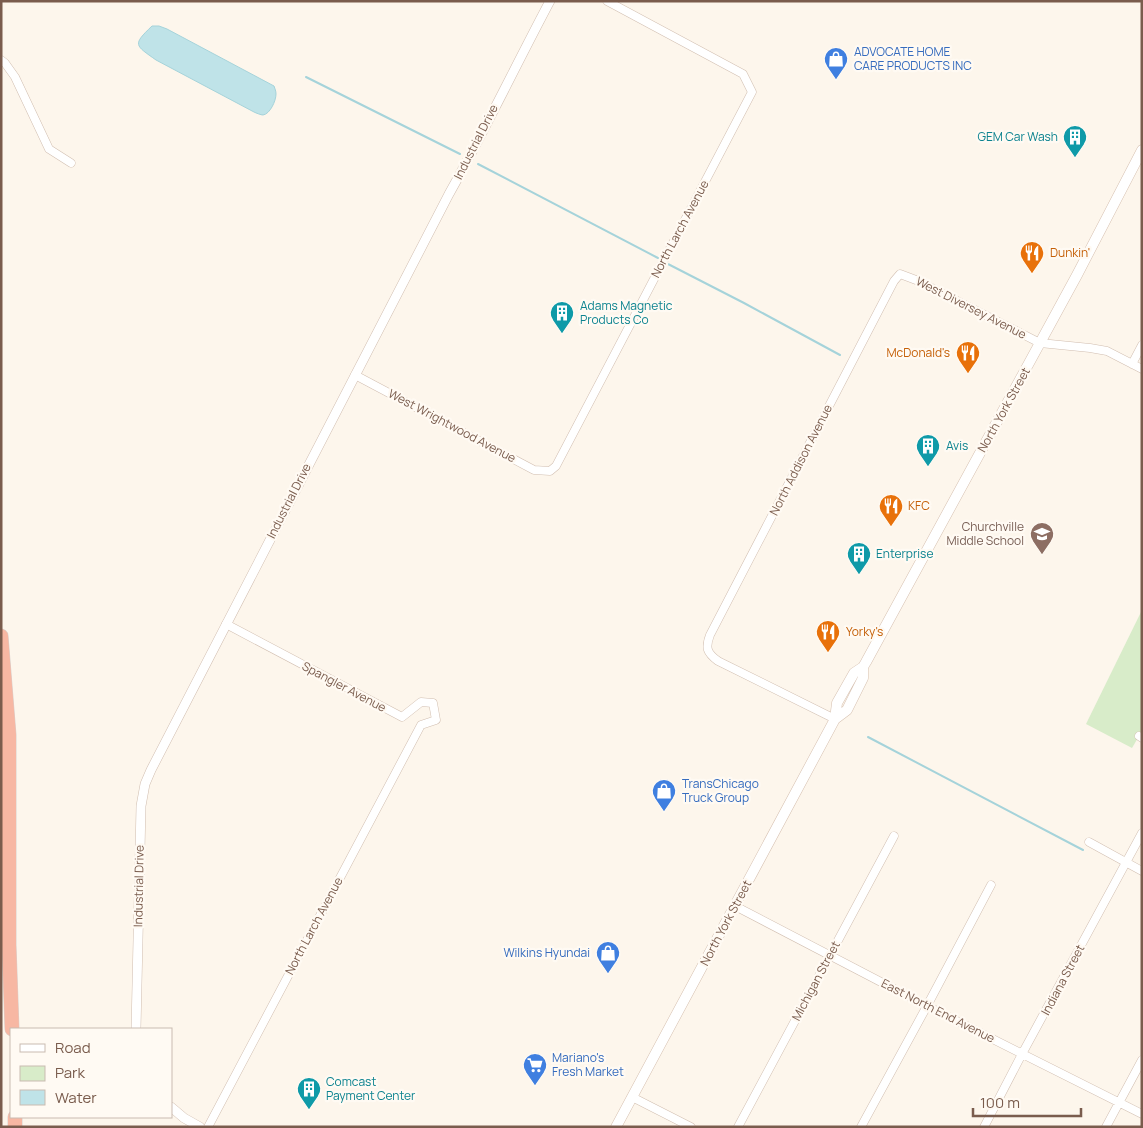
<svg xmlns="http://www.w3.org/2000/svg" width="1143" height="1128" viewBox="0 0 1143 1128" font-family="Manrope,sans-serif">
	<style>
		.green { fill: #d8ecc9 }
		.water { fill: #bfe3e8; stroke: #a5d3da }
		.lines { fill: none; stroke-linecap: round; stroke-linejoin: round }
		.stream { stroke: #a5d3da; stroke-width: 2 }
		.minor-casing { stroke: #d1beb0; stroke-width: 9 }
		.tertiary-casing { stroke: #d1beb0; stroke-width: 10 }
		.secondary-casing { stroke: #d6c0b0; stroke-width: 11 }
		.motorway-casing { stroke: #dad1cd; stroke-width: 15 }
		.minor { stroke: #fff; stroke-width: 8 }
		.tertiary { stroke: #fff; stroke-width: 9 }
		.secondary { stroke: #fff; stroke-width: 10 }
		.motorway { stroke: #f7b7a3; stroke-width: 14 }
		.labels { text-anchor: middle; stroke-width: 4.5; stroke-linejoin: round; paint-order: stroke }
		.shop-label { font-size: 12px; fill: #366cbe; stroke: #fffaf3; text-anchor: start }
		.culture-label { font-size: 12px; fill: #0d838f; stroke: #fffaf3; text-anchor: start }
		.street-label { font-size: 12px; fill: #7a5c4d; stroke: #fffaf3 }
		.food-label { font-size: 12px; fill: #c56008; stroke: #fffaf3; text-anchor: start }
		.education-label { font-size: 12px; fill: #785e54; stroke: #fffaf3; text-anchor: end }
	</style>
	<rect width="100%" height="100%" fill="#fdf6ec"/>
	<!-- green -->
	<path class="green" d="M 1142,610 L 1142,731 L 1132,748 L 1086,724 Z"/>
	<!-- water -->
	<path class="water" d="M 152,26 L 159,26 L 167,29 L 274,86 C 275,89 276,91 276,94 C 276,101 270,114 263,115 C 261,115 256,113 254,112 L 156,60 C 135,45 132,45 152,26 Z"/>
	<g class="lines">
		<!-- stream -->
		<path class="stream" d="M 306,77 L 460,154
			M 478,164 L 658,258
			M 668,264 L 744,303 L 840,355
			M 868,737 L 1083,850"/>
		<!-- minor casing -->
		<g class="minor-casing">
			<path id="minor" d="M 1,60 L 5,63 L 15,77 L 49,149 L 71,163
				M 1132,364 L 1142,345
				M 355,375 L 534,470 L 550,471 L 556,466 L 752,92 L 743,74 L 607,1
				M 835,719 L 718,661 C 707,653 705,648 710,635 L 894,281 L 900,274 L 916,280 L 1040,343 L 1090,348 L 1107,351 L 1142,369
				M 1139,736 L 1142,738
				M 1089,842 L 1142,871
				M 735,906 L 927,1006 L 1142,1114
				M 632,1097 L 691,1127
				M 208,1127 L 421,725 L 436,720 L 433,703 L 421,702 L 402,717 L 226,624
				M 738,1127 L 894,836
				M 861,1127 L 927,1006 L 991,885
				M 984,1127 L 1022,1054 L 1142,833
				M 1106,1127 L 1142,1060"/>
		</g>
		<!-- tertiary casing -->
		<g class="tertiary-casing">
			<path id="tertiary" d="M 136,1029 L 141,806 L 145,784 L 151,770 L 449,194 C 485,130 516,65 550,1
				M 171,1107 L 184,1118 L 200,1127"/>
		</g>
		<!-- secondary casing -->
		<g class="secondary-casing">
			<path id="secondary" d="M 835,719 L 847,710 L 863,678 L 863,667
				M 616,1127 L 835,719 L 837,703 L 854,673 L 863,667 L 866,662 L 1077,275 L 1142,150"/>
		</g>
		<!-- motorway casing -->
		<g class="motorway-casing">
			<path id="motorway" d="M 1,636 L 9,735 L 9,945 L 12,1029
				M 15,1117 L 15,1127"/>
		</g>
		<!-- minor -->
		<use href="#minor" class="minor"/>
		<!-- tertiary -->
		<use href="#tertiary" class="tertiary"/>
		<!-- secondary -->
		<use href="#secondary" class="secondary"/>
		<!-- motorway -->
		<use href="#motorway" class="motorway"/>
	</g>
	<!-- icons -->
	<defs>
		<g id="shop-pin" transform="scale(1.25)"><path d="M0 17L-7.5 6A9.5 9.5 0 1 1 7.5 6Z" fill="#3f7fe0" stroke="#fffaf3"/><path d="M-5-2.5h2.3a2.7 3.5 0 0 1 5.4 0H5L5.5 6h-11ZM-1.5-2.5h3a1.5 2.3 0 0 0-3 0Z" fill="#fff"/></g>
		<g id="building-pin" transform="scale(1.25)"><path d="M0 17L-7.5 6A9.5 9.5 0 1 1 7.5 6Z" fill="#0f9aa8" stroke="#fffaf3"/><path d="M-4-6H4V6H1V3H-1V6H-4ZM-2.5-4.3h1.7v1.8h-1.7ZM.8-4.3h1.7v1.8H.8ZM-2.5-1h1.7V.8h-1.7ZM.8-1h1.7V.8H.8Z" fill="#fff"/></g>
		<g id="restaurant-pin" transform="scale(1.25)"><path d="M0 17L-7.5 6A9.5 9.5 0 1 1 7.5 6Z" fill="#e8710a" stroke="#fffaf3"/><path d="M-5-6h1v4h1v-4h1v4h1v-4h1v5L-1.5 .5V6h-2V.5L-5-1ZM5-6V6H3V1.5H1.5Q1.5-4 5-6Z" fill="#fff"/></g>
		<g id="school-pin" transform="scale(1.25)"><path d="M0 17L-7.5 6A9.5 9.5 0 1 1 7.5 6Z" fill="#8d6e63" stroke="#fffaf3"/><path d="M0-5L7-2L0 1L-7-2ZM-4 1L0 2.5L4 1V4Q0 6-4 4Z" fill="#fff"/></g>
		<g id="supermarket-pin" transform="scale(1.25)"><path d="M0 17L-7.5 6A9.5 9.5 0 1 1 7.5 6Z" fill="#3f7fe0" stroke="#fffaf3"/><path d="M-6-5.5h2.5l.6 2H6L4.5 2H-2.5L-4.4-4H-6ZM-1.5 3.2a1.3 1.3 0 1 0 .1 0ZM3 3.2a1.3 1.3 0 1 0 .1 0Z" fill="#fff"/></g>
	</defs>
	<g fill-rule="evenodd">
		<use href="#shop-pin" x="836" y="59"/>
		<use href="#building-pin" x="1075" y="137"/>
		<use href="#restaurant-pin" x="1032" y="253"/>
		<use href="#building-pin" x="562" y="313"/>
		<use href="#restaurant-pin" x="968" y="353"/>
		<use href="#building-pin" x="928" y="446"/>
		<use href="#restaurant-pin" x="891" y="506"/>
		<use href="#school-pin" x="1042" y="534"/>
		<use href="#building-pin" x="859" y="554"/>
		<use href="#restaurant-pin" x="828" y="632"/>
		<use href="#shop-pin" x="664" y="791"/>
		<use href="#shop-pin" x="608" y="953"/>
		<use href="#supermarket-pin" x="535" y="1065"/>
		<use href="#building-pin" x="309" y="1089"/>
	</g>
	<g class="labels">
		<!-- shop labels -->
		<g class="shop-label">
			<text x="854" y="56">ADVOCATE HOME<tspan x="854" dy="14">CARE PRODUCTS INC</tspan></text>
			<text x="682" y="788">TransChicago<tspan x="682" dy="14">Truck Group</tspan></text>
			<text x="590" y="957" text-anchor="end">Wilkins Hyundai</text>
			<text x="552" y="1062">Mariano's<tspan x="552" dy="14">Fresh Market</tspan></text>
		</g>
		<!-- culture labels -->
		<g class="culture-label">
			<text x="1058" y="141" text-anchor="end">GEM Car Wash</text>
			<text x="580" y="310">Adams Magnetic<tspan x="580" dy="14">Products Co</tspan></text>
			<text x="946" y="450">Avis</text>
			<text x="876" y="558">Enterprise</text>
			<text x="326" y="1086">Comcast<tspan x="326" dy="14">Payment Center</tspan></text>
		</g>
		<!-- street labels -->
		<g class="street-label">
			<text transform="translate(476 142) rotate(-63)" y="4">Industrial Drive</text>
			<text transform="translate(680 229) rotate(-62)" y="4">North Larch Avenue</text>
			<text transform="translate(971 308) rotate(27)" y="4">West Diversey Avenue</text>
			<text transform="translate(1004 410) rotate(-61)" y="4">North York Street</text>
			<text transform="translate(452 426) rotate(28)" y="4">West Wrightwood Avenue</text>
			<text transform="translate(801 460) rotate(-63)" y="4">North Addison Avenue</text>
			<text transform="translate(289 501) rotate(-63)" y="4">Industrial Drive</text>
			<text transform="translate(344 687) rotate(28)" y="4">Spangler Avenue</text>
			<text transform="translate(139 886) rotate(-89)" y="4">Industrial Drive</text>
			<text transform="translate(726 923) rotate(-62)" y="4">North York Street</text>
			<text transform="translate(314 926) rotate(-62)" y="4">North Larch Avenue</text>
			<text transform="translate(1063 980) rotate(-62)" y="4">Indiana Street</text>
			<text transform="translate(816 981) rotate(-62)" y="4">Michigan Street</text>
			<text transform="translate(938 1011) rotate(27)" y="4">East North End Avenue</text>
		</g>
		<!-- food labels -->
		<g class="food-label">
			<text x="1050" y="257">Dunkin'</text>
			<text x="950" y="357" text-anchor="end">McDonald's</text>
			<text x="908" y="510">KFC</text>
			<text x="846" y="636">Yorky's</text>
		</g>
		<!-- education labels -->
		<g class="education-label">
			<text x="1024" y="531">Churchville<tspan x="1024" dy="14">Middle School</tspan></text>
		</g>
	</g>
	<!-- border -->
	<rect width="1143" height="1128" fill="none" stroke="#7a5c4d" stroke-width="5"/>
	<!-- legend -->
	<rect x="10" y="1028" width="162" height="90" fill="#fffaf3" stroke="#cabbb1"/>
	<rect x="20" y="1044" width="25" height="8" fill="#ffffff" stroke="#cabbb1"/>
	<text x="55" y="1053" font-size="15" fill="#7a5c4d">Road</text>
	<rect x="20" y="1066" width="25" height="15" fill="#d8ecc9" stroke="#cabbb1"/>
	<text x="55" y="1078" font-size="15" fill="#7a5c4d">Park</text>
	<rect x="20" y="1090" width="25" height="15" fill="#bfe3e8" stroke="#cabbb1"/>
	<text x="55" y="1103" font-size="15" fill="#7a5c4d">Water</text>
	<!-- scale -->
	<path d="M973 1108v8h108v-8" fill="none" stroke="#7a5c4d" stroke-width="2.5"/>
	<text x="980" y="1108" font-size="15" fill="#7a5c4d" stroke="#fffaf3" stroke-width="4" paint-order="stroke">100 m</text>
</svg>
